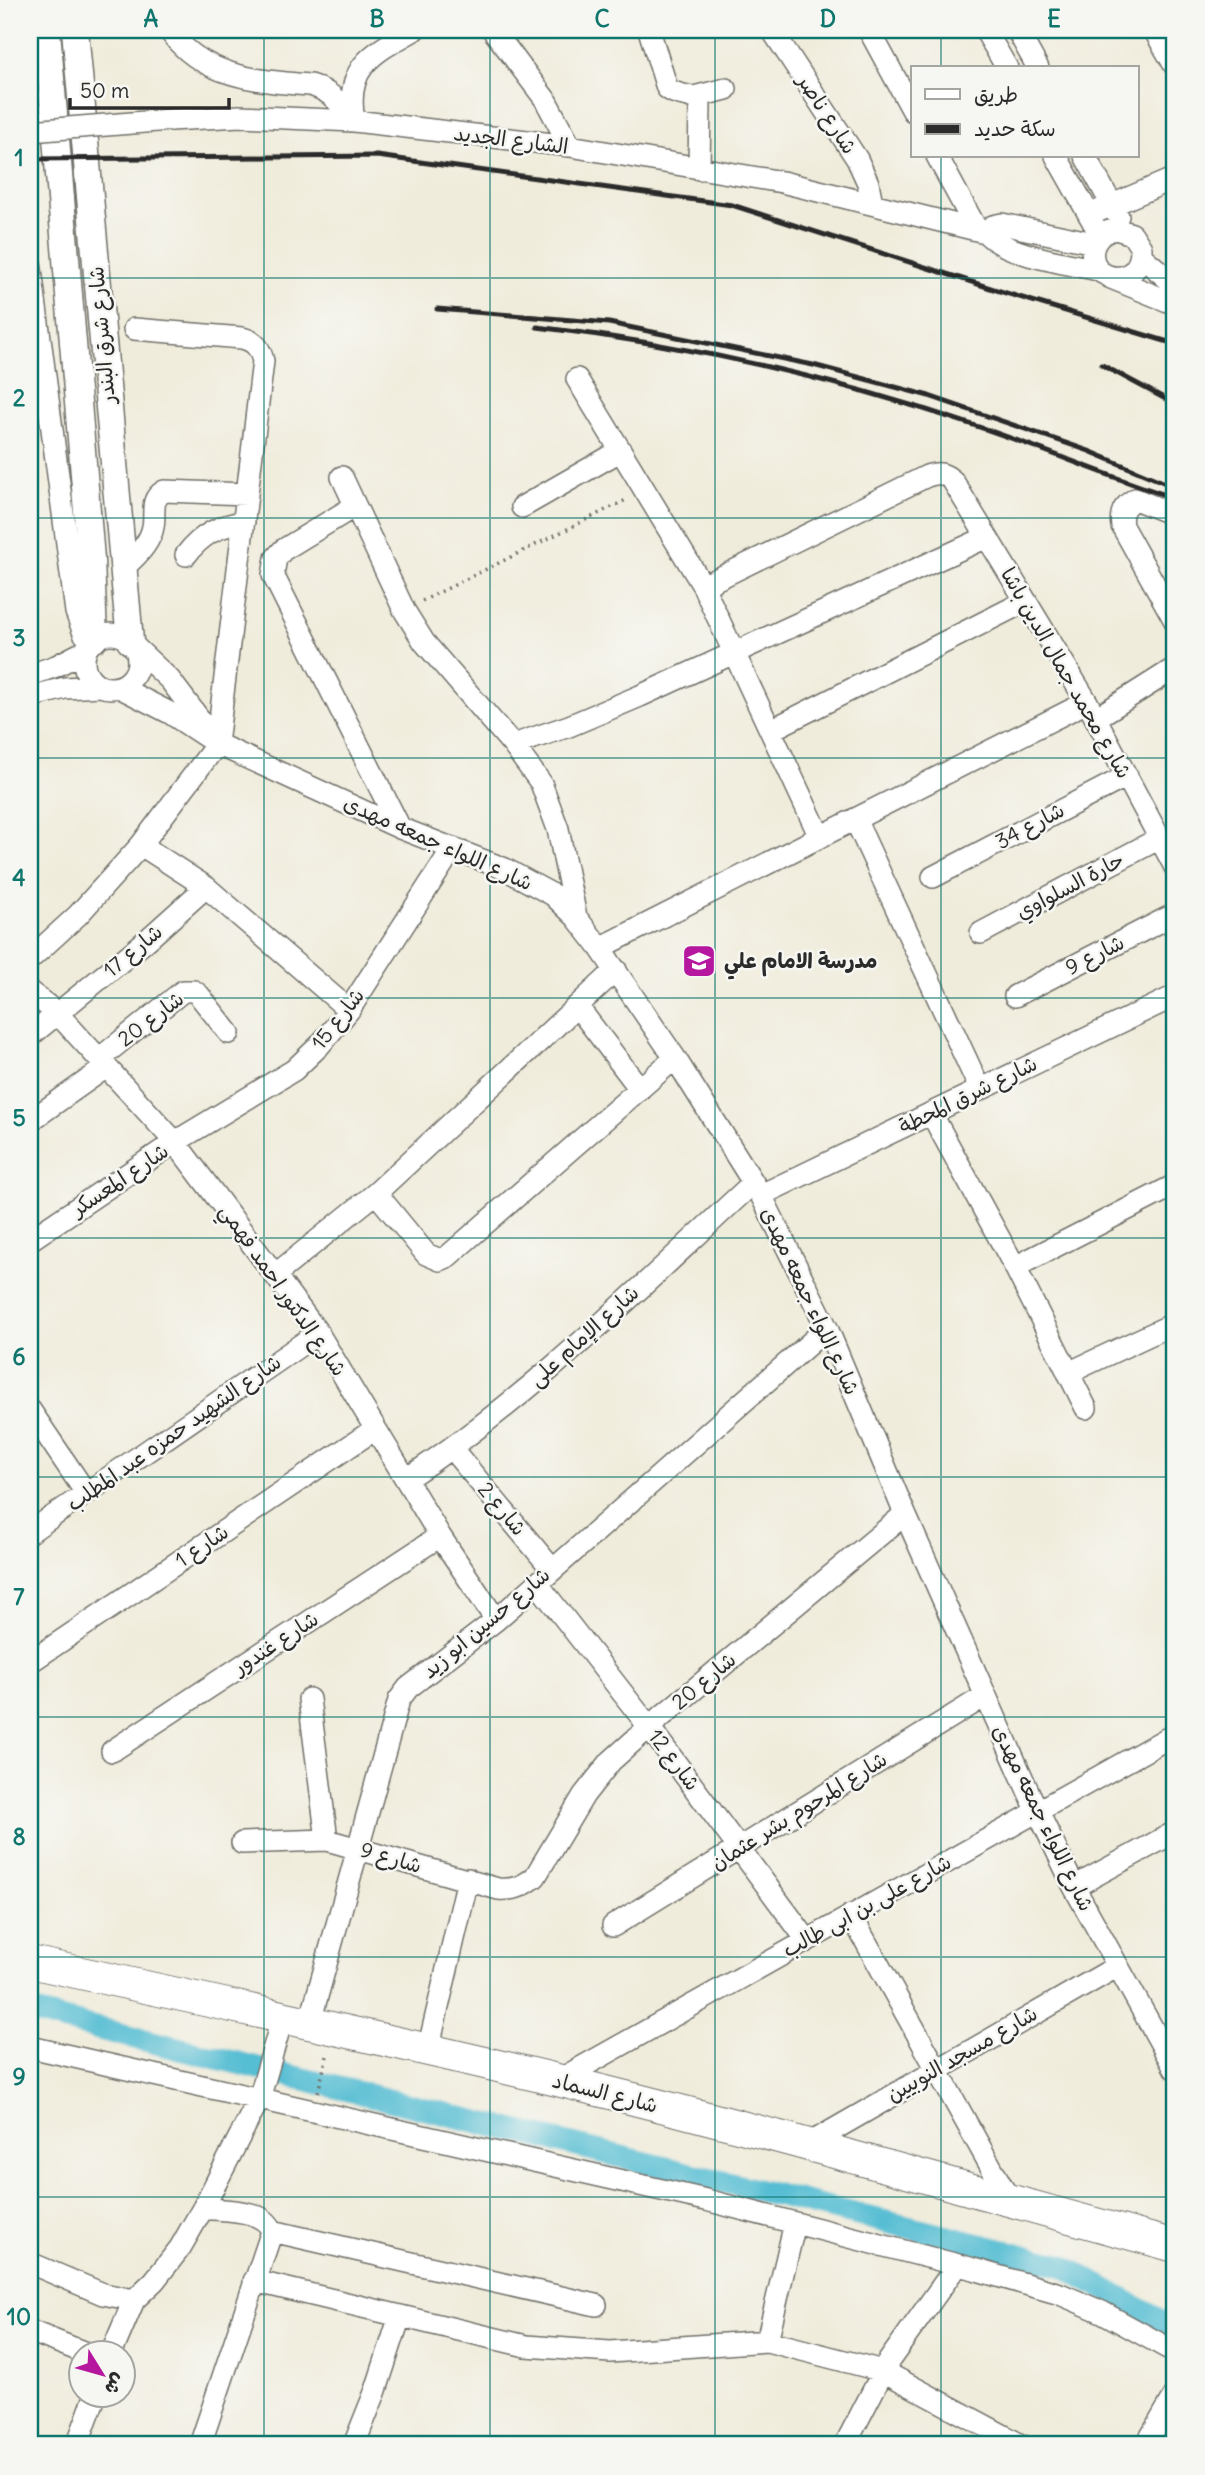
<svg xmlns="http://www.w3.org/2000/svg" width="1205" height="2475" viewBox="0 0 1205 2475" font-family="Delius,'Playpen Sans Arabic',sans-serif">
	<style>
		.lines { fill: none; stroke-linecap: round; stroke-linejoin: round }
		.canal { stroke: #56bed3; stroke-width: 23 }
		.minor-casing { stroke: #706f69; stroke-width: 24 }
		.major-casing { stroke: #706f69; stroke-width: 29 }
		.highway-casing { stroke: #706f69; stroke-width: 34 }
		.path { stroke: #706f69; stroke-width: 3.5; stroke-dasharray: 2 5; stroke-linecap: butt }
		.minor { stroke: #fff; stroke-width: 21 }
		.major { stroke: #fff; stroke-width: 26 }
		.highway { stroke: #fff; stroke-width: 32 }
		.rail { stroke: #2b2b2b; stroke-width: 5 }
		.minor-bridge-casing { stroke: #706f69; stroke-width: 24; stroke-linecap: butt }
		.minor-bridge { stroke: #fff; stroke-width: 21 }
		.grid { fill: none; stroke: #0f766e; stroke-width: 2; stroke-opacity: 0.55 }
		.labels { text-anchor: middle; stroke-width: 5; stroke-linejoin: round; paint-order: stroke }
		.street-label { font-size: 21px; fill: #2b2b2b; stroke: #f6f6f2 }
		.poi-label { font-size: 21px; font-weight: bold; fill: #2b2b2b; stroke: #f6f6f2; text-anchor: start }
		.neatline { fill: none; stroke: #0f766e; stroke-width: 2.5 }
		.grid-label { font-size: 23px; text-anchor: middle; font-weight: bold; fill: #0f766e }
	</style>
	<rect width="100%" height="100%" fill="#f6f6f2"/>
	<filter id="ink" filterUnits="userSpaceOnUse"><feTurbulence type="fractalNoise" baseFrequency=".0143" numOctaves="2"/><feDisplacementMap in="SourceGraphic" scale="14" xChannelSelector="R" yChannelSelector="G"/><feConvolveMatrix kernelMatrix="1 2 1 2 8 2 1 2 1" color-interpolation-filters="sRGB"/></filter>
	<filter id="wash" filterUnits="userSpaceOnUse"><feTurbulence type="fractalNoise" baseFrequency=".00686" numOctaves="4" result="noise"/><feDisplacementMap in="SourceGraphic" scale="28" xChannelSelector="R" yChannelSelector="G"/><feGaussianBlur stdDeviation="1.57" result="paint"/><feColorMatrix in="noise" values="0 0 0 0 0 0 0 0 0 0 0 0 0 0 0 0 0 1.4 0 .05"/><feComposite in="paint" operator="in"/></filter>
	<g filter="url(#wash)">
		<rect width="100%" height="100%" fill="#f0ecdb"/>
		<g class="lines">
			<!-- canal -->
			<path class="canal" d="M 30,2012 L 1062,2265 L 1175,2329"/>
		</g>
	</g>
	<g filter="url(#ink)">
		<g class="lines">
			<!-- minor casing -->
			<g class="minor-casing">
				<path id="minor" d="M 169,30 C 201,77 257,81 310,85 C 330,91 342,102 350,121
					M 493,30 L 545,99 L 570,146
					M 649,30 L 667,88 C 678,98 691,92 700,103 L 699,169
					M 772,30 L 857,159 L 868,183 L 872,203
					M 869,30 L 913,111
					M 985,30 L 1007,68
					M 1017,30 L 1038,68
					M 1154,30 L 1175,66
					M 694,97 L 726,89
					M 170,120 L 240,116 L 354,121 L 570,146 L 782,182 L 985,232 C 1007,256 1067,263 1098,270 C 1119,286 1142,274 1141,248 L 1132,234 L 1116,229 C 1095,233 1086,252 1098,270
					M 354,120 C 344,67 373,53 414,30
					M 937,156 L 977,230
					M 1056,156 L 1096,227
					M 1085,156 L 1118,216
					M 1089,215 L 1175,178
					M 985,232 L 993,226 L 1002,224 L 1094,243
					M 1141,256 L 1175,285
					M 30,262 L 76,612 L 84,633 L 91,642
					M 1111,278 L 1175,304
					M 577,379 L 703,586 L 820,837
					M 342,477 L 404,610 L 424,642 L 513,745
					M 355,506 L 283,550 L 276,558 L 273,575 L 400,828
					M 522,507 L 620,451
					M 1175,515 L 1135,499 C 1123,506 1120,513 1122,526 L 1175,621
					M 186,555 C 201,535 219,525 244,522
					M 124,567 C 136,557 150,543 153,527 C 156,512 149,500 164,491 L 247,494
					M 703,586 L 927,476 C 939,472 944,473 953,481 L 1087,702 L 1175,867
					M84 661a27 27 0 1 1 54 0a27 27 0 1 1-54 0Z
					M 136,648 L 170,680 L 210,733
					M 30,675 L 56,666 L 85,651
					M 119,687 L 170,713 L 217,744 L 400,828 L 505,869 L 553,895 L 576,917 L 600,948 L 675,1058 L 761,1195 L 827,1328 L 905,1514 L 1029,1793 L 1074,1887 L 1175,2069
					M 30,697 L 65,688 L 100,686
					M 1096,718 L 1175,668
					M 771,730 L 1026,601
					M 855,819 L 980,1089
					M 141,845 L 206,887 L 349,1010
					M 933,877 L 1127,776
					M 576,917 L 558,829 L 541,783 L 513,745 L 569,726 L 640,696 L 987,537
					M 981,933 L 1160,838
					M 600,948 L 1087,702
					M 30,959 L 78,915 L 141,845 L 217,744 L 263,361 C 260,348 255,341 242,338 L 134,329
					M 30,992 L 57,1013 L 175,1142 L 275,1275 L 318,1333 L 440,1536 L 496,1620
					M 1015,996 L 1175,914
					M 577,1006 L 640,1089
					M 30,1036 L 147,940 L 206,887
					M 99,1059 L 183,991 L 194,991 L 199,995 L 229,1033
					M 931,1113 L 1015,1267 L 1086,1408
					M 30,1121 L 105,1068
					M 376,1193 L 426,1254 L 440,1260 L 447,1257 L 675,1058
					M 761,1195 L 1175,996
					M 30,1240 L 175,1142 L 294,1070 L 319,1046 L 349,1010 L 453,848
					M 1015,1267 L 1175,1185
					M 275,1275 L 376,1193 L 616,970
					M 1068,1373 L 1175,1323
					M 30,1410 L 86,1493
					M 452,1449 L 552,1569
					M 406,1479 C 533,1396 642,1285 753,1183
					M 30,1532 L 318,1333
					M 537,1583 L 649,1727 L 807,1940
					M 30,1662 L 375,1429
					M 309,1699 L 327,1840
					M 112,1751 L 440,1536
					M 242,1843 L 327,1840 L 498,1889 C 514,1890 522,1887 535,1877 L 584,1795 L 611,1761 L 649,1727 L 905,1514
					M 1074,1887 L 1175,1832
					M 851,1915 L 1010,2201
					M 613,1926 L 985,1696
					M 310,2022 L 399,1700 L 408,1688 L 496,1620 L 827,1328
					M 30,2047 L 706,2200 L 970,2268 L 1060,2294 L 1102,2312 L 1175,2352
					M 428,2050 L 468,1879
					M 559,2080 L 1175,1734
					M 807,2145 L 1118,1966
					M 203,2208 C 224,2211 264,2208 272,2231
					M 30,2263 L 103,2294 L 134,2300 L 154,2281 L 180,2248 L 203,2208 L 259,2099 L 283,2016
					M 254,2281 L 526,2346 L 610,2352 L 767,2341 L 883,2371 L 1021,2445
					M 30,2331 L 83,2352
					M 767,2341 L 795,2223
					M 112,2352 L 134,2300
					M 77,2445 L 96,2394
					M 200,2445 L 272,2231 L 596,2305
					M 354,2445 L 376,2390 L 400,2316
					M 845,2445 L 888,2362 L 957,2265
					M 1146,2445 L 1175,2395"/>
			</g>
			<!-- major casing -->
			<g class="major-casing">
				<path id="major" d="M 47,30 L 91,559 L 94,639
					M 75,30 L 130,641"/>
			</g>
			<!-- highway casing -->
			<g class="highway-casing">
				<path id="highway" d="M 30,1962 C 206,2000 382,2038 557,2080 C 764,2130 969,2190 1175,2246"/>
			</g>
			<!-- path -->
			<path class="path" d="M 422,601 L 628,499
				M 318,2092 L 328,2052
				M 302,2445 L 315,2442 L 329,2445"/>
			<!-- minor -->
			<use href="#minor" class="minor"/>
			<!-- major -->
			<use href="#major" class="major"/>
			<!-- highway -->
			<use href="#highway" class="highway"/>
			<!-- rail -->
			<path class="rail" d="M 30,159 L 377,156 L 732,205 L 1006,293 L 1175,344
				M 437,309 L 609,323 L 813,365 L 929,396 L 1089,451 L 1175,487
				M 537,327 C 686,344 834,378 976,426 C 1043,448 1108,477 1175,498
				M 1102,365 L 1175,404"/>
			<!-- minor-bridge casing -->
			<g class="minor-bridge-casing">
				<path id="minor-bridge" d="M 30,131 L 170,120"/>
			</g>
			<!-- minor-bridge -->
			<use href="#minor-bridge" class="minor-bridge"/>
		</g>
	</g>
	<!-- grid -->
	<path class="grid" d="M 264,30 L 264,2445M 490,30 L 490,2445M 715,30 L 715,2445M 941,30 L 941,68M 941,156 L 941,2445M 30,278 L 1175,278M 30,518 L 1175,518M 30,758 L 1175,758M 30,998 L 1175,998M 30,1238 L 1175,1238M 30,1477 L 1175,1477M 30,1717 L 1175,1717M 30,1957 L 1175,1957M 30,2197 L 1175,2197"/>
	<!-- icons -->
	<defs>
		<g id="school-square" transform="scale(1.75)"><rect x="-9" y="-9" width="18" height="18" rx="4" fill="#b5179e" stroke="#f6f6f2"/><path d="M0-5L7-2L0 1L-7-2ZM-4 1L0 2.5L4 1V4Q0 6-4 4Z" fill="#fff"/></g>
	</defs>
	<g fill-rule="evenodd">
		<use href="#school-square" x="699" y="961"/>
	</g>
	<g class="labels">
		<!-- street labels -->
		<g class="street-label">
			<text transform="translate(827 114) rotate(57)" y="7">شارع ناصر</text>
			<text transform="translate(511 140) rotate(7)" y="7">الشارع الجديد</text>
			<text transform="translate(102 335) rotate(-95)" y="7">شارع شرق البندر</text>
			<text transform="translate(1066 673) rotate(60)" y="7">شارع محمد جمال الدين باشا</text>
			<text transform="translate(1030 826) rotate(-28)" y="7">شارع 34</text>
			<text transform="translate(438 843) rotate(24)" y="7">شارع اللواء جمعه مهدى</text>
			<text transform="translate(1070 886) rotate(-28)" y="7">حارة السلواوي</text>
			<text transform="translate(133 951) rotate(-40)" y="7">شارع 17</text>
			<text transform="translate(1095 955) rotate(-27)" y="7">شارع 9</text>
			<text transform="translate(151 1019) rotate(-37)" y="7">شارع 20</text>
			<text transform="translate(338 1019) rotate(-52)" y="7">شارع 15</text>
			<text transform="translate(968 1095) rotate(-26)" y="7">شارع شرق المحطة</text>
			<text transform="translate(120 1180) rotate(-34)" y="7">شارع المعسكر</text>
			<text transform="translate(283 1290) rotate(55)" y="7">شارع الدكتور احمد فهمي</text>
			<text transform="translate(810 1301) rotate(65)" y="7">شارع اللواء جمعه مهدى</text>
			<text transform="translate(584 1336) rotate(-42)" y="7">شارع الإمام على</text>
			<text transform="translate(174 1433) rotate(-35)" y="7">شارع الشهيد حمزه عبد المطلب</text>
			<text transform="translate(502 1509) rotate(50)" y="7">شارع 2</text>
			<text transform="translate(202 1546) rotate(-34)" y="7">شارع 1</text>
			<text transform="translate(486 1623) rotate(-40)" y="7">شارع حسين ابو زيد</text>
			<text transform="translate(276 1643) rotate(-33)" y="7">شارع غندور</text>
			<text transform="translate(704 1681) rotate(-40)" y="7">شارع 20</text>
			<text transform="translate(674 1760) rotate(53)" y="7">شارع 12</text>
			<text transform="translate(799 1811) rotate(-32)" y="7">شارع المرحوم بشر عثمان</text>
			<text transform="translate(1043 1818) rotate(64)" y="7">شارع اللواء جمعه مهدى</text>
			<text transform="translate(391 1858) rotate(16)" y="7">شارع 9</text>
			<text transform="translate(867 1906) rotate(-29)" y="7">شارع على بن ابى طالب</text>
			<text transform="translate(962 2054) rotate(-30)" y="7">شارع مسجد النوبيين</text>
			<text transform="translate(605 2093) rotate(14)" y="7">شارع السماد</text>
		</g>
		<!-- poi labels -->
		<g class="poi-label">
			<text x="724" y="968">مدرسة الامام علي</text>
		</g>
	</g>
	<!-- margin -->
	<rect width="1205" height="2475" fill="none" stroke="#f6f6f2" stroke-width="77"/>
	<!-- legend -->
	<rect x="911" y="66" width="228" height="91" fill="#f6f6f2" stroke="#a5a5a2" stroke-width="2"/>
	<rect x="925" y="89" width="35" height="10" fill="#ffffff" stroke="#a5a5a2" stroke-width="2"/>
	<text x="974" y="102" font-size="21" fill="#2b2b2b">طريق</text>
	<rect x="925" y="124" width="35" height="10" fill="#2b2b2b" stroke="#a5a5a2" stroke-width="2"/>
	<text x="974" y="136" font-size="21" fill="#2b2b2b">سكة حديد</text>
	<!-- north arrow -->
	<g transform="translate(102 2374) rotate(127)"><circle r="33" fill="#f6f6f2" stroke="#a5a5a2" stroke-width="2"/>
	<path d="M0-5L12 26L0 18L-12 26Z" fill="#b5179e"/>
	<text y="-10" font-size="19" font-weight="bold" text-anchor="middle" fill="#2b2b2b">ش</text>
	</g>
	<!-- scale -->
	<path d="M70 98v10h159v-10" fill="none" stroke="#2b2b2b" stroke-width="3.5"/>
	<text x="80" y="98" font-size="21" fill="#2b2b2b" stroke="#f6f6f2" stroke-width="5" paint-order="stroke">50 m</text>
	<rect x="38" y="38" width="1128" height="2398" class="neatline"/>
	<g class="grid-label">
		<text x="151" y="27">A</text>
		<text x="377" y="27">B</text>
		<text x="602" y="27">C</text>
		<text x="828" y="27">D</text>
		<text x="1054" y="27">E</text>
		<text x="19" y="166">1</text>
		<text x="19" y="406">2</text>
		<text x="19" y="646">3</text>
		<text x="19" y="886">4</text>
		<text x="19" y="1126">5</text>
		<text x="19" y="1365">6</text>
		<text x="19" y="1605">7</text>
		<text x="19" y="1845">8</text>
		<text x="19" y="2085">9</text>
		<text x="19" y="2325">10</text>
	</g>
</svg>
